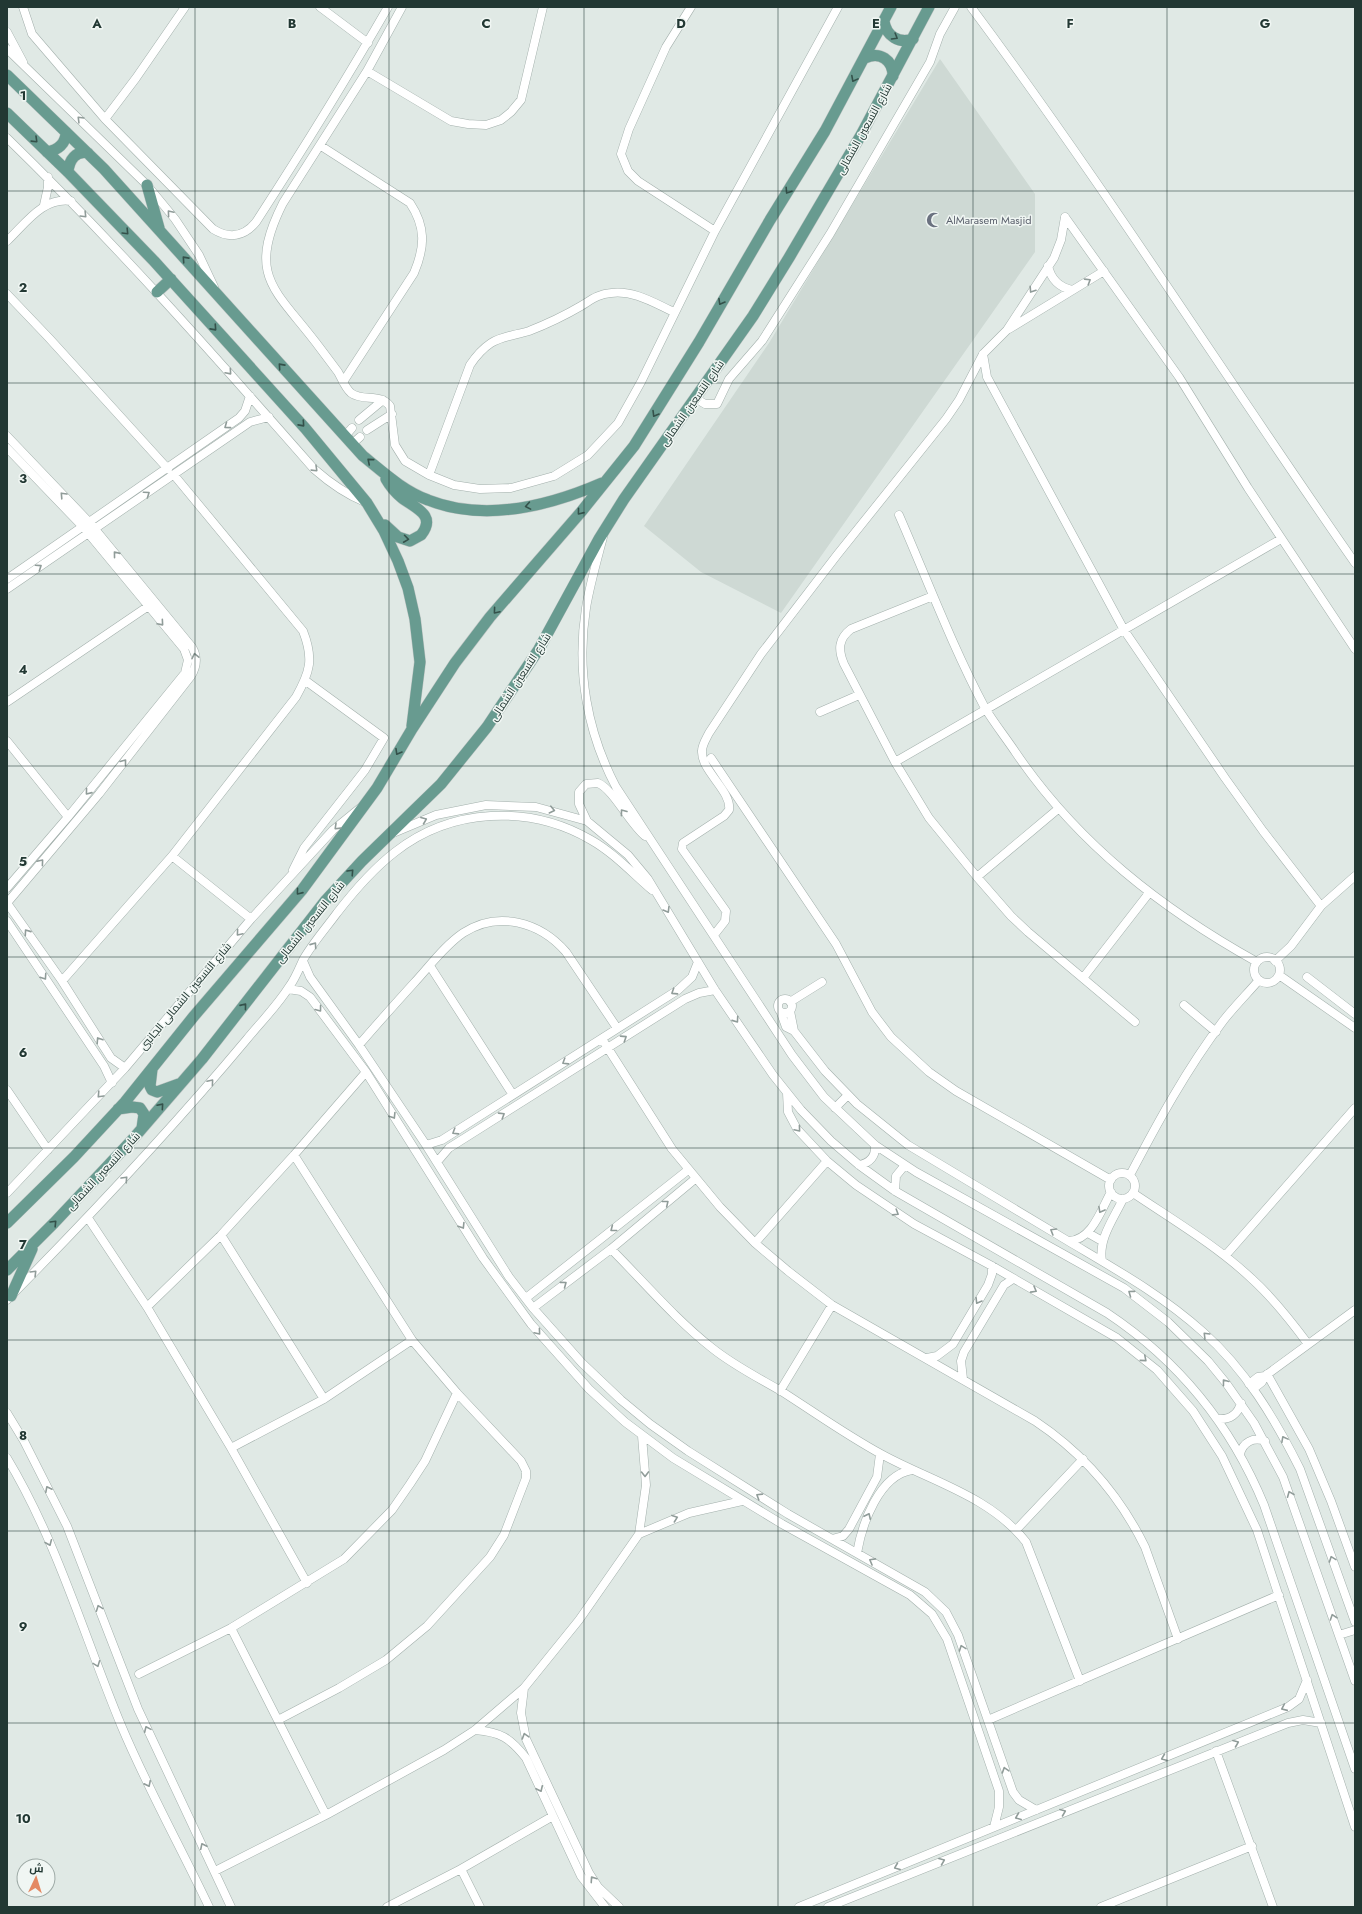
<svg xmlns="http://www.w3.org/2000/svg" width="1362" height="1914" viewBox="0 0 1362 1914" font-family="Jost,Cairo,sans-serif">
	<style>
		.built { fill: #ced9d4 }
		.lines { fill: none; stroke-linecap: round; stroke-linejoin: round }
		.minor-casing { stroke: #a3b0ac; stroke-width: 9 }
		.major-casing { stroke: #bdc3c2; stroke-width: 12 }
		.minor { stroke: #fff; stroke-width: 8 }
		.major { stroke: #689b90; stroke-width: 11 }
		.oneway { stroke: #34514a }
		.oneway2 { stroke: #909c99 }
		.grid { fill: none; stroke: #223833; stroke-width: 1; stroke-opacity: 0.55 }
		.labels { text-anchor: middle; stroke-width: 3; stroke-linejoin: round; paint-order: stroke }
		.street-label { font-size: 11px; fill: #223833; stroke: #f0f6f3 }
		.worship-label { font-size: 11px; fill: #5b616d; stroke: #f0f6f3; text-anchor: start }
		.grid-label { font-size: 13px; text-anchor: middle; font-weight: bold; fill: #223833; stroke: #f0f6f3; stroke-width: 3; stroke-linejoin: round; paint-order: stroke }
	</style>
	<rect width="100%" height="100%" fill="#e0e9e5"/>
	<!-- built -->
	<path class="built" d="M 940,59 L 1035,194 L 1035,252 L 781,613 L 701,572 L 644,526 L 769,343 Z"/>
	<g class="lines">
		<!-- minor casing -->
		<g class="minor-casing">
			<path id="minor" d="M 23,7 L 32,34 L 105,119 L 213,229 C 229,239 244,237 256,222 C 302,151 346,80 388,7
				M 320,7 L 368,43
				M 402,7 L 367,71 L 283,203 C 245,278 277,290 320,348 C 326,356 332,364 338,372 C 342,379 345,388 351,393 C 363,402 380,393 390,406 L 395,445 L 405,461 L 429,475 L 454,485 L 480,489 L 511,488 L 554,476 L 588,455 L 618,423 L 641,382 L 715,231 L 838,7
				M 691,7 L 666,47 L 629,129 L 621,154 L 628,171 L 638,181 L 715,231
				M 971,7 C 1106,188 1226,378 1355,563
				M 7,32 L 23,62
				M 7,49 L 147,185 L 175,219 L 199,255 L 214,287
				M 367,71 L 451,121 L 468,124 L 486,125 L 501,120 L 511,112 L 521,100 L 543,7
				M 105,119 L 136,78 L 185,7
				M 7,138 C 115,243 214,355 314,469 C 330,483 345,494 365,502
				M 321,146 L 410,203 C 426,227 425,247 414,273 L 343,382
				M 44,205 L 48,187 L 48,177
				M 1065,217 L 1179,377 L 1248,488 L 1355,649
				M 7,241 C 26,223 43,197 71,201
				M 1048,266 C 1051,279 1058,287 1072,290
				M 7,294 L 49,338 L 168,469
				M 1009,329 L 1104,271
				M 983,354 L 987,377 L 1124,630 L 1225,778 L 1263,831 L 1321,906
				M 695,398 L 705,404 L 717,404 L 729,379 L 762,341 L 830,234 L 930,62 L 940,34 L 955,7
				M 359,420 L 383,400
				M 367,430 L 392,414
				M 7,436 L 90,523 L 192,647 C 198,657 197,666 191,676 L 99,794 L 7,903
				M 345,436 L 352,428
				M 352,444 L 360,437
				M 7,448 L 83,527 L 184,649 L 188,660 L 185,673 L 68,817 L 7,888
				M 429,475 L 470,365 C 476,356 482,349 491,343 C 502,336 516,335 529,331 C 547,324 564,316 581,306 C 591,300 598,294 611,293 C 634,290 654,303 674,312
				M 899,515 C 927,579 952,646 985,708 C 994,723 1006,738 1016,753 C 1078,844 1162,909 1257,962
				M 603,537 C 597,560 590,584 586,608 C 576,670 587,732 616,787 L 792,1055 L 824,1097 L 875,1145 L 916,1172 L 1124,1288 L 1168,1322 L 1208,1361 L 1226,1383 L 1254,1423 L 1283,1477 L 1355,1681
				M 7,579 L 239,418 L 245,411 L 250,396
				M 7,589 L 250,422 L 269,417
				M 933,596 L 851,629 C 838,639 838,650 844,664 L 895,762 L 929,818 L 977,877 L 1011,916 L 1028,932 L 1135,1022
				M 7,702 L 147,607
				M 820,712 L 859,695
				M 7,741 L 68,817
				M 711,758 L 836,944 L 872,1012 L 891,1037 L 929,1072 L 956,1091 L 1111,1180
				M 895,762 L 1281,539
				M 587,821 L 579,804 L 579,792 L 586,784 L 598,783 C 614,790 629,823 645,836
				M 393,833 L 436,815 L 486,805 L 536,807 L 587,821 L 628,855 L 648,879 L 715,990 L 773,1075 L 801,1110 L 831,1141 L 859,1165 L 895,1191 L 1107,1313 C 1179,1361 1231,1425 1264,1505 L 1355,1769
				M 172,856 L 251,919
				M 293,870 L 304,848 L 365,770 L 384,738 L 306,681
				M 977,877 L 1058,809
				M 7,903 L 62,981 L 111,1058 L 125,1068
				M 7,921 L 104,1066 L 112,1083
				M 714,935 L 725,921 L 726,911 L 682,849 L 683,843 L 724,816 L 729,810 C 732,791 701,771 702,751 C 702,745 706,739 709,733 L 761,654 L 837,555 L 946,419 L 959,400 L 983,354 L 1007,330 L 1054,258 L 1061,240 L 1065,217
				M1254 970a13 13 0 1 1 26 0a13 13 0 1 1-26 0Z
				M 303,961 L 310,977 L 359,1045 L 426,1145 L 509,1277 L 533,1308 L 582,1363 L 621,1400 L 650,1424 L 688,1451 L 788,1514 L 925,1592 L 946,1612 L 958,1635 L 1013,1792 L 1019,1800 L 1036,1810
				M 1275,961 L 1291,946 L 1321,906 L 1355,876
				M 430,966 L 513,1095
				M 1279,975 L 1355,1028
				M 1307,977 L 1355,1014
				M 1083,978 L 1149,893
				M 62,981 L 172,856 L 296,697 C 310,672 314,659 303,631 L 174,475
				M 288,989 L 301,991 L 310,997 L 366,1072 L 483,1258 L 531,1324 L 589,1389 L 625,1422 L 673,1458 L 782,1524 L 910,1595 L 932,1614 L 947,1639 L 999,1791 L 999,1807 L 994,1827
				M778 1006a7 7 0 1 1 14 0a7 7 0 1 1-14 0Z
				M 790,1002 L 822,982
				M 1184,1005 L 1216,1032
				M 790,1011 L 794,1031 L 825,1071 L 857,1104 L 908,1145 C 961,1177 1015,1209 1068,1241 C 1115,1269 1162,1295 1203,1332 C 1245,1369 1275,1419 1300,1469 L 1355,1622
				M 781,1013 L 786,1027 L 794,1031
				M 602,1039 L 672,1149 L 720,1207 L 755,1243 L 788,1271 L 832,1305 L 1035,1421 C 1083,1453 1119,1494 1145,1547 L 1178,1639
				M 359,1045 C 377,1024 395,1004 414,983 C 429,967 444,946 463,933 C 498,910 540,922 566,952 L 617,1028
				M 7,1090 L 48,1150
				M 787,1093 L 788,1112 L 797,1129 L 827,1161 L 856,1185 L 914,1224 L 992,1266 L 1117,1338 L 1157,1370 L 1193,1411 L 1222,1456 L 1257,1530 L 1355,1827
				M 835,1108 L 848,1095
				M 426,1145 L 442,1140 L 678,990 L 692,977 L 698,962
				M 437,1162 L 449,1148 L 685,999 L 699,993 L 715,990
				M 859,1165 C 870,1163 876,1156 875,1145
				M1109 1186a13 13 0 1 1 26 0a13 13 0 1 1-26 0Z
				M 1130,1175 C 1158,1122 1186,1070 1223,1021 C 1234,1007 1247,994 1259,980
				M 895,1191 L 896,1176 L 905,1165
				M 7,1193 L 125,1068 L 251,919 L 333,830 L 360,808
				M 1133,1193 C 1173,1220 1217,1246 1252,1279 C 1273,1298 1291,1321 1308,1344
				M 88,1218 L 147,1307 L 231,1448 L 307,1583
				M 1088,1233 L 1102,1241
				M 221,1235 L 324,1399
				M 1069,1241 C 1092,1240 1101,1210 1111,1192
				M 755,1243 L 827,1161
				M 611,1249 C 644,1282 675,1319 712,1348 C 733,1365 757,1377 781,1391 C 814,1412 846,1435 881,1454 C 930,1481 990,1496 1026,1542 L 1080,1681
				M 1225,1256 L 1355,1108
				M 1102,1261 C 1098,1239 1114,1218 1123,1199
				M 526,1298 L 688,1170
				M 7,1300 C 90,1216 171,1130 247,1039 C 261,1022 277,1006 289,987 C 295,979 299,969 303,960 C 312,944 326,928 337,913 C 354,891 373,869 395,852 C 451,808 529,804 591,840 C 614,853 632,873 652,890
				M 147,1307 L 221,1235 L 294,1155 L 366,1072
				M 533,1308 L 611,1249 L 695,1179
				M 927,1358 L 937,1356 L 953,1344 L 988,1285 L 992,1274 L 992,1266
				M 1267,1374 L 1309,1449 L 1331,1501 L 1355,1567
				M 963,1379 L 961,1361 L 964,1352 L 1004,1285 L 1013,1279
				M 1249,1384 L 1258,1377 L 1265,1376 L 1355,1310
				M 1253,1389 L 1262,1382 L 1265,1376
				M 780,1391 L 832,1305
				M 7,1413 L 24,1441 L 67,1526 L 138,1709 L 231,1907
				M 1218,1419 C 1230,1420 1238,1414 1241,1403
				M 231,1448 L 324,1399 L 412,1340
				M 1240,1454 C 1243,1442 1253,1437 1265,1441
				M 7,1458 C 57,1541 84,1636 121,1725 C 147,1787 180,1846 209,1907
				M 1017,1529 L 1083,1459
				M 639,1534 L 689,1513 L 742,1501
				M 832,1539 L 843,1536 L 849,1529 L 877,1477 L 880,1454
				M 857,1553 C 862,1524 879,1475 912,1470
				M 231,1628 L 326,1815
				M 1339,1635 L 1355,1630
				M 139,1674 L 231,1628 L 344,1559 L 392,1510 L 410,1484 L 425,1461 L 457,1393
				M 524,1688 L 521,1713 L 526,1739 L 589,1873 L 598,1887 L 619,1907
				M 278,1720 L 339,1688 L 386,1660 L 427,1626 L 490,1557 L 504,1535 L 526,1478 L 526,1471 L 521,1461 L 457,1393 L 412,1340 L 294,1155
				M 988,1720 L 1279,1595
				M 475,1730 C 501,1732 510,1738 526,1758 L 581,1876 L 605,1907
				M 1216,1751 L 1273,1907
				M 461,1869 L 480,1907
				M 215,1871 L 326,1815 L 444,1750 L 475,1730 L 524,1688 L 579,1620 L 639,1534 L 646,1485 L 642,1436
				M 387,1907 L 461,1869 L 553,1816
				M 799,1907 L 1288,1707 L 1299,1699 L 1307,1680
				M 828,1907 L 1288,1723 L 1303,1720 L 1321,1723
				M 1101,1907 L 1252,1846"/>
		</g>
		<!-- major casing -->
		<g class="major-casing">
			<path id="major" d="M 884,21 C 886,36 899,44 913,39
				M 865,58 C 880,51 893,60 893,76
				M 7,75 L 104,169 L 363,456 C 383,472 403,491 428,500 C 484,522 549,506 602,483
				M 7,113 L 68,172 L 154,261 L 305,428 L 367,503 L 384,531 L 398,561 L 408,588 L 415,619 L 420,662 L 412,726
				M 47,152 C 58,150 66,144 66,132
				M 68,172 C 69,160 76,150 88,153
				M 147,185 L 159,228
				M 157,292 L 171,279
				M 385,525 L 398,537 L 410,541 L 421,535 C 437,515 415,508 402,498 C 396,493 390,486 386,479
				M 152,1069 L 150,1086 L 152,1090 L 157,1092 L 179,1084
				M 118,1109 L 132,1107 L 140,1108 L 144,1114 L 142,1128
				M 7,1223 L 74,1157 L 125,1102 L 194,1016 L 302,890 L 377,788 L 412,729 L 455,663 L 490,617 L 581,512 L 634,446 L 699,342 L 770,220 L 825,131 L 891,7
				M 7,1270 L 54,1223 L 132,1140 L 202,1059 L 326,900 L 362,861 L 441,784 L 487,727 L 539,649 L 599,539 L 624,499 L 753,316 L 790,256 L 861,135 L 929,7
				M 11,1296 L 32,1249"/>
		</g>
		<!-- minor -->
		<use href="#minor" class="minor"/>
		<!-- major -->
		<use href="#major" class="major"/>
	</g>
	<!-- one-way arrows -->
	<defs><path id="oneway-chevron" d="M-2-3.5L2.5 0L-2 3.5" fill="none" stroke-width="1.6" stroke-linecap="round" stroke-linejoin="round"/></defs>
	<g class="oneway">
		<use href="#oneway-chevron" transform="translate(895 37) rotate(31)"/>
		<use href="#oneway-chevron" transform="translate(854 79) rotate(118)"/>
		<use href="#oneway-chevron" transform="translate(35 140) rotate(44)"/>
		<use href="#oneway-chevron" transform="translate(788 191) rotate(123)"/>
		<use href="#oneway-chevron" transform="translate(126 232) rotate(46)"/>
		<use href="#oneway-chevron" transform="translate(185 259) rotate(-132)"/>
		<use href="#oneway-chevron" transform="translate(721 302) rotate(120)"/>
		<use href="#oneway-chevron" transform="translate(214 328) rotate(48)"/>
		<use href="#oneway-chevron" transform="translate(281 366) rotate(-132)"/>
		<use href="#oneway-chevron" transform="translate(655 414) rotate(121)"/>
		<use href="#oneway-chevron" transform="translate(302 424) rotate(48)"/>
		<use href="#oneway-chevron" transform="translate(370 461) rotate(-140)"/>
		<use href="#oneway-chevron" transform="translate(528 506) rotate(170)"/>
		<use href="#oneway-chevron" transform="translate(580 512) rotate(129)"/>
		<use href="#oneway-chevron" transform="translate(406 539) rotate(8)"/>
		<use href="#oneway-chevron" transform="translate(496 611) rotate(130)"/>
		<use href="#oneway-chevron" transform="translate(398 752) rotate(120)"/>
		<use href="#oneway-chevron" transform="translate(351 872) rotate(-47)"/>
		<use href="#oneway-chevron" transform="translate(299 892) rotate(129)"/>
		<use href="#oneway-chevron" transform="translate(244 1006) rotate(-51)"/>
		<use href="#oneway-chevron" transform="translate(161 1106) rotate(-49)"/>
		<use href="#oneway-chevron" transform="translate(54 1223) rotate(-46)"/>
	</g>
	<g class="oneway2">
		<use href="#oneway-chevron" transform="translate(80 119) rotate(-135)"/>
		<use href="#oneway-chevron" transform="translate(170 213) rotate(-130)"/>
		<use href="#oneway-chevron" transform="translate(84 215) rotate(46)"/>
		<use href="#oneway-chevron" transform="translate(1088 281) rotate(-32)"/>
		<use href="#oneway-chevron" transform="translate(1032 290) rotate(123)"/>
		<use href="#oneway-chevron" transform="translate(229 372) rotate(49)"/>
		<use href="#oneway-chevron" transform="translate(227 426) rotate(144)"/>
		<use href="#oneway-chevron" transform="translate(315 469) rotate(44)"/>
		<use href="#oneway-chevron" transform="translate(147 494) rotate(-35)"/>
		<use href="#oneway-chevron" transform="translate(63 495) rotate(-133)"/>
		<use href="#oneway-chevron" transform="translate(116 554) rotate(-129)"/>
		<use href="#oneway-chevron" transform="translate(39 567) rotate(-34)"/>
		<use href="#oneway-chevron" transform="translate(161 623) rotate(49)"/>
		<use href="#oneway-chevron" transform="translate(195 656) rotate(-102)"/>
		<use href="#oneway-chevron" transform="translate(124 762) rotate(-52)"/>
		<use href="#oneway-chevron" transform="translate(88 792) rotate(129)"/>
		<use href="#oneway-chevron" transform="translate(552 810) rotate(13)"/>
		<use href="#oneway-chevron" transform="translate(623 812) rotate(-127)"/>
		<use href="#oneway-chevron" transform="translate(424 820) rotate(-22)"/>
		<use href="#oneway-chevron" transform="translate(337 827) rotate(136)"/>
		<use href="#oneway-chevron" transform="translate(41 862) rotate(-50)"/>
		<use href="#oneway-chevron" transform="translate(667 910) rotate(59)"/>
		<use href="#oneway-chevron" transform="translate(27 932) rotate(-125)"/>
		<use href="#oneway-chevron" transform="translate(239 933) rotate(130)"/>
		<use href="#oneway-chevron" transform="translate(314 945) rotate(-55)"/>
		<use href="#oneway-chevron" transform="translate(44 977) rotate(56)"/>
		<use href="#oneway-chevron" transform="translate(674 992) rotate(147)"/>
		<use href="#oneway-chevron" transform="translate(319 1009) rotate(53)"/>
		<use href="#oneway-chevron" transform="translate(736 1020) rotate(55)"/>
		<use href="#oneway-chevron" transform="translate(624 1038) rotate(-33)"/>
		<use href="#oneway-chevron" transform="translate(99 1040) rotate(-123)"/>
		<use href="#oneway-chevron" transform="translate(565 1062) rotate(148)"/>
		<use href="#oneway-chevron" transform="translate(211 1082) rotate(-50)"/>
		<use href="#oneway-chevron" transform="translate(100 1095) rotate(133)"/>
		<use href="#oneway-chevron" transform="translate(502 1115) rotate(-32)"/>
		<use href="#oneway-chevron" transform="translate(393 1116) rotate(58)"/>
		<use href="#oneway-chevron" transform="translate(798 1129) rotate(50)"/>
		<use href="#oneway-chevron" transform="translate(455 1132) rotate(148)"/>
		<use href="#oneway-chevron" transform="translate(125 1179) rotate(-47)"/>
		<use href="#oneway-chevron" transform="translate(666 1203) rotate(-39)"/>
		<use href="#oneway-chevron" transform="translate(1101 1210) rotate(119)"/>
		<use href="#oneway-chevron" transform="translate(896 1213) rotate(32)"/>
		<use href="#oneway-chevron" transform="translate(462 1226) rotate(58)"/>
		<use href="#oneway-chevron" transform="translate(613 1229) rotate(142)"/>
		<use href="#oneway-chevron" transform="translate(1053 1231) rotate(-149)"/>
		<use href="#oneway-chevron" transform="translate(34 1273) rotate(-45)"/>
		<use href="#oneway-chevron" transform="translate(564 1284) rotate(-37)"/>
		<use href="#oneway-chevron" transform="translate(1034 1290) rotate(29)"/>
		<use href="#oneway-chevron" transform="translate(1131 1293) rotate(-144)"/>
		<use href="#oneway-chevron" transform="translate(978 1301) rotate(121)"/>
		<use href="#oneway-chevron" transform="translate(538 1332) rotate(50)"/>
		<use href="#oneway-chevron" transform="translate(1206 1335) rotate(-135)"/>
		<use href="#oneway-chevron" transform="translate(1144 1359) rotate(41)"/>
		<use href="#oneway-chevron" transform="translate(1225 1382) rotate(-128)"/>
		<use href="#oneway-chevron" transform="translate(1284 1439) rotate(-118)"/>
		<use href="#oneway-chevron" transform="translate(645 1474) rotate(89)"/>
		<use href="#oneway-chevron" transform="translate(48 1489) rotate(-117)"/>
		<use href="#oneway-chevron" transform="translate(1290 1494) rotate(-112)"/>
		<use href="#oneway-chevron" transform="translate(759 1496) rotate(-148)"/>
		<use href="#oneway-chevron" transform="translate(868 1516) rotate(-65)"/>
		<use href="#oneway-chevron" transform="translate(675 1518) rotate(-20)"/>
		<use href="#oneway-chevron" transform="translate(49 1543) rotate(67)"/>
		<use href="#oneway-chevron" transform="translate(1332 1559) rotate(-110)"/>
		<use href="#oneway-chevron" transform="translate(872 1561) rotate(-151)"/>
		<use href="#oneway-chevron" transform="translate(99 1608) rotate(-111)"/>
		<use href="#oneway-chevron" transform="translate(1333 1617) rotate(-109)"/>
		<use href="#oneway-chevron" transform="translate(962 1648) rotate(-110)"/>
		<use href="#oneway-chevron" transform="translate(97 1664) rotate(69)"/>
		<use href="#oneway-chevron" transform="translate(1284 1708) rotate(156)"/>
		<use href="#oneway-chevron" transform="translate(147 1729) rotate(-114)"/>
		<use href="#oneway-chevron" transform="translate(525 1736) rotate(-107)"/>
		<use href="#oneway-chevron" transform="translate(1236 1743) rotate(-22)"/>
		<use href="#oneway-chevron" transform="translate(1164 1758) rotate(158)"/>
		<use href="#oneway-chevron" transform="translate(1005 1770) rotate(-108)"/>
		<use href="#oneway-chevron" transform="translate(148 1784) rotate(64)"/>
		<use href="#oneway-chevron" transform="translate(540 1789) rotate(65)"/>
		<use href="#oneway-chevron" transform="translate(1063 1812) rotate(-22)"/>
		<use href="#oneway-chevron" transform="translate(1018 1817) rotate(158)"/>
		<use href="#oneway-chevron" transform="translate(203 1846) rotate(-116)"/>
		<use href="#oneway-chevron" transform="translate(942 1861) rotate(-22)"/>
		<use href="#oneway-chevron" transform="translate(897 1867) rotate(158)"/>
		<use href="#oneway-chevron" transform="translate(593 1879) rotate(-124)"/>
	</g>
	<!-- grid -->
	<path class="grid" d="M 195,7 L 195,1907M 389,7 L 389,1907M 584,7 L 584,1907M 778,7 L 778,1907M 973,7 L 973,1907M 1167,7 L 1167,1907M 7,191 L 1355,191M 7,383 L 1355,383M 7,574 L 1355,574M 7,766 L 1355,766M 7,957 L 1355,957M 7,1148 L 1355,1148M 7,1340 L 1355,1340M 7,1531 L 1355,1531M 7,1723 L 1355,1723"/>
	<!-- icons -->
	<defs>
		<g id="mosque-bare" transform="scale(1.2)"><path d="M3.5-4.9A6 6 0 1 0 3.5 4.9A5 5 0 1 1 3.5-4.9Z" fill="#6b7280" stroke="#f0f6f3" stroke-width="2.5" paint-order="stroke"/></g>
	</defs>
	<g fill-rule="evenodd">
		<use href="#mosque-bare" x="934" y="220"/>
	</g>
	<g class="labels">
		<!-- street labels -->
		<g class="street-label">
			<text transform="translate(864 129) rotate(-61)" y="4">شارع التسعين الشمالى</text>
			<text transform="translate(692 403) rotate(-55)" y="4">شارع التسعين الشمالى</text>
			<text transform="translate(520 677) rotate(-57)" y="4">شارع التسعين الشمالى</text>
			<text transform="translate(310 922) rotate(-51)" y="4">شارع التسعين الشمالى</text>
			<text transform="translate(185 996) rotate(-50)" y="4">شارع التسعين الشمالى الجانبى</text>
			<text transform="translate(103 1171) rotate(-47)" y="4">شارع التسعين الشمالى</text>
		</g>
		<!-- worship labels -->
		<g class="worship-label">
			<text x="946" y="224">AlMarasem Masjid</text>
		</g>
	</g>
	<g class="grid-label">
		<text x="97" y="28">A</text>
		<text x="292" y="28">B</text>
		<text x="486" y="28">C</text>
		<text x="681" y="28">D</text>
		<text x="876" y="28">E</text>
		<text x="1070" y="28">F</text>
		<text x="1265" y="28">G</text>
		<text x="23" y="100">1</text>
		<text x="23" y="292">2</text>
		<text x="23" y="483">3</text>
		<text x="23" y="674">4</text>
		<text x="23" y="866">5</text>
		<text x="23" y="1057">6</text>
		<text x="23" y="1249">7</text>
		<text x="23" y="1440">8</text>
		<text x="23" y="1631">9</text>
		<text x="23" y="1823">10</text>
	</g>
	<!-- border -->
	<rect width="1362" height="1914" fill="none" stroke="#223833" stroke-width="16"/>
	<!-- north arrow -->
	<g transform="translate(36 1878) rotate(4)"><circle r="19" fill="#f0f6f3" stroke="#9eaaa6"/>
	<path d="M0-3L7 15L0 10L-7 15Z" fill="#e48963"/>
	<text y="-6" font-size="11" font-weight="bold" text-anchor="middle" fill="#223833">ش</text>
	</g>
</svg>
